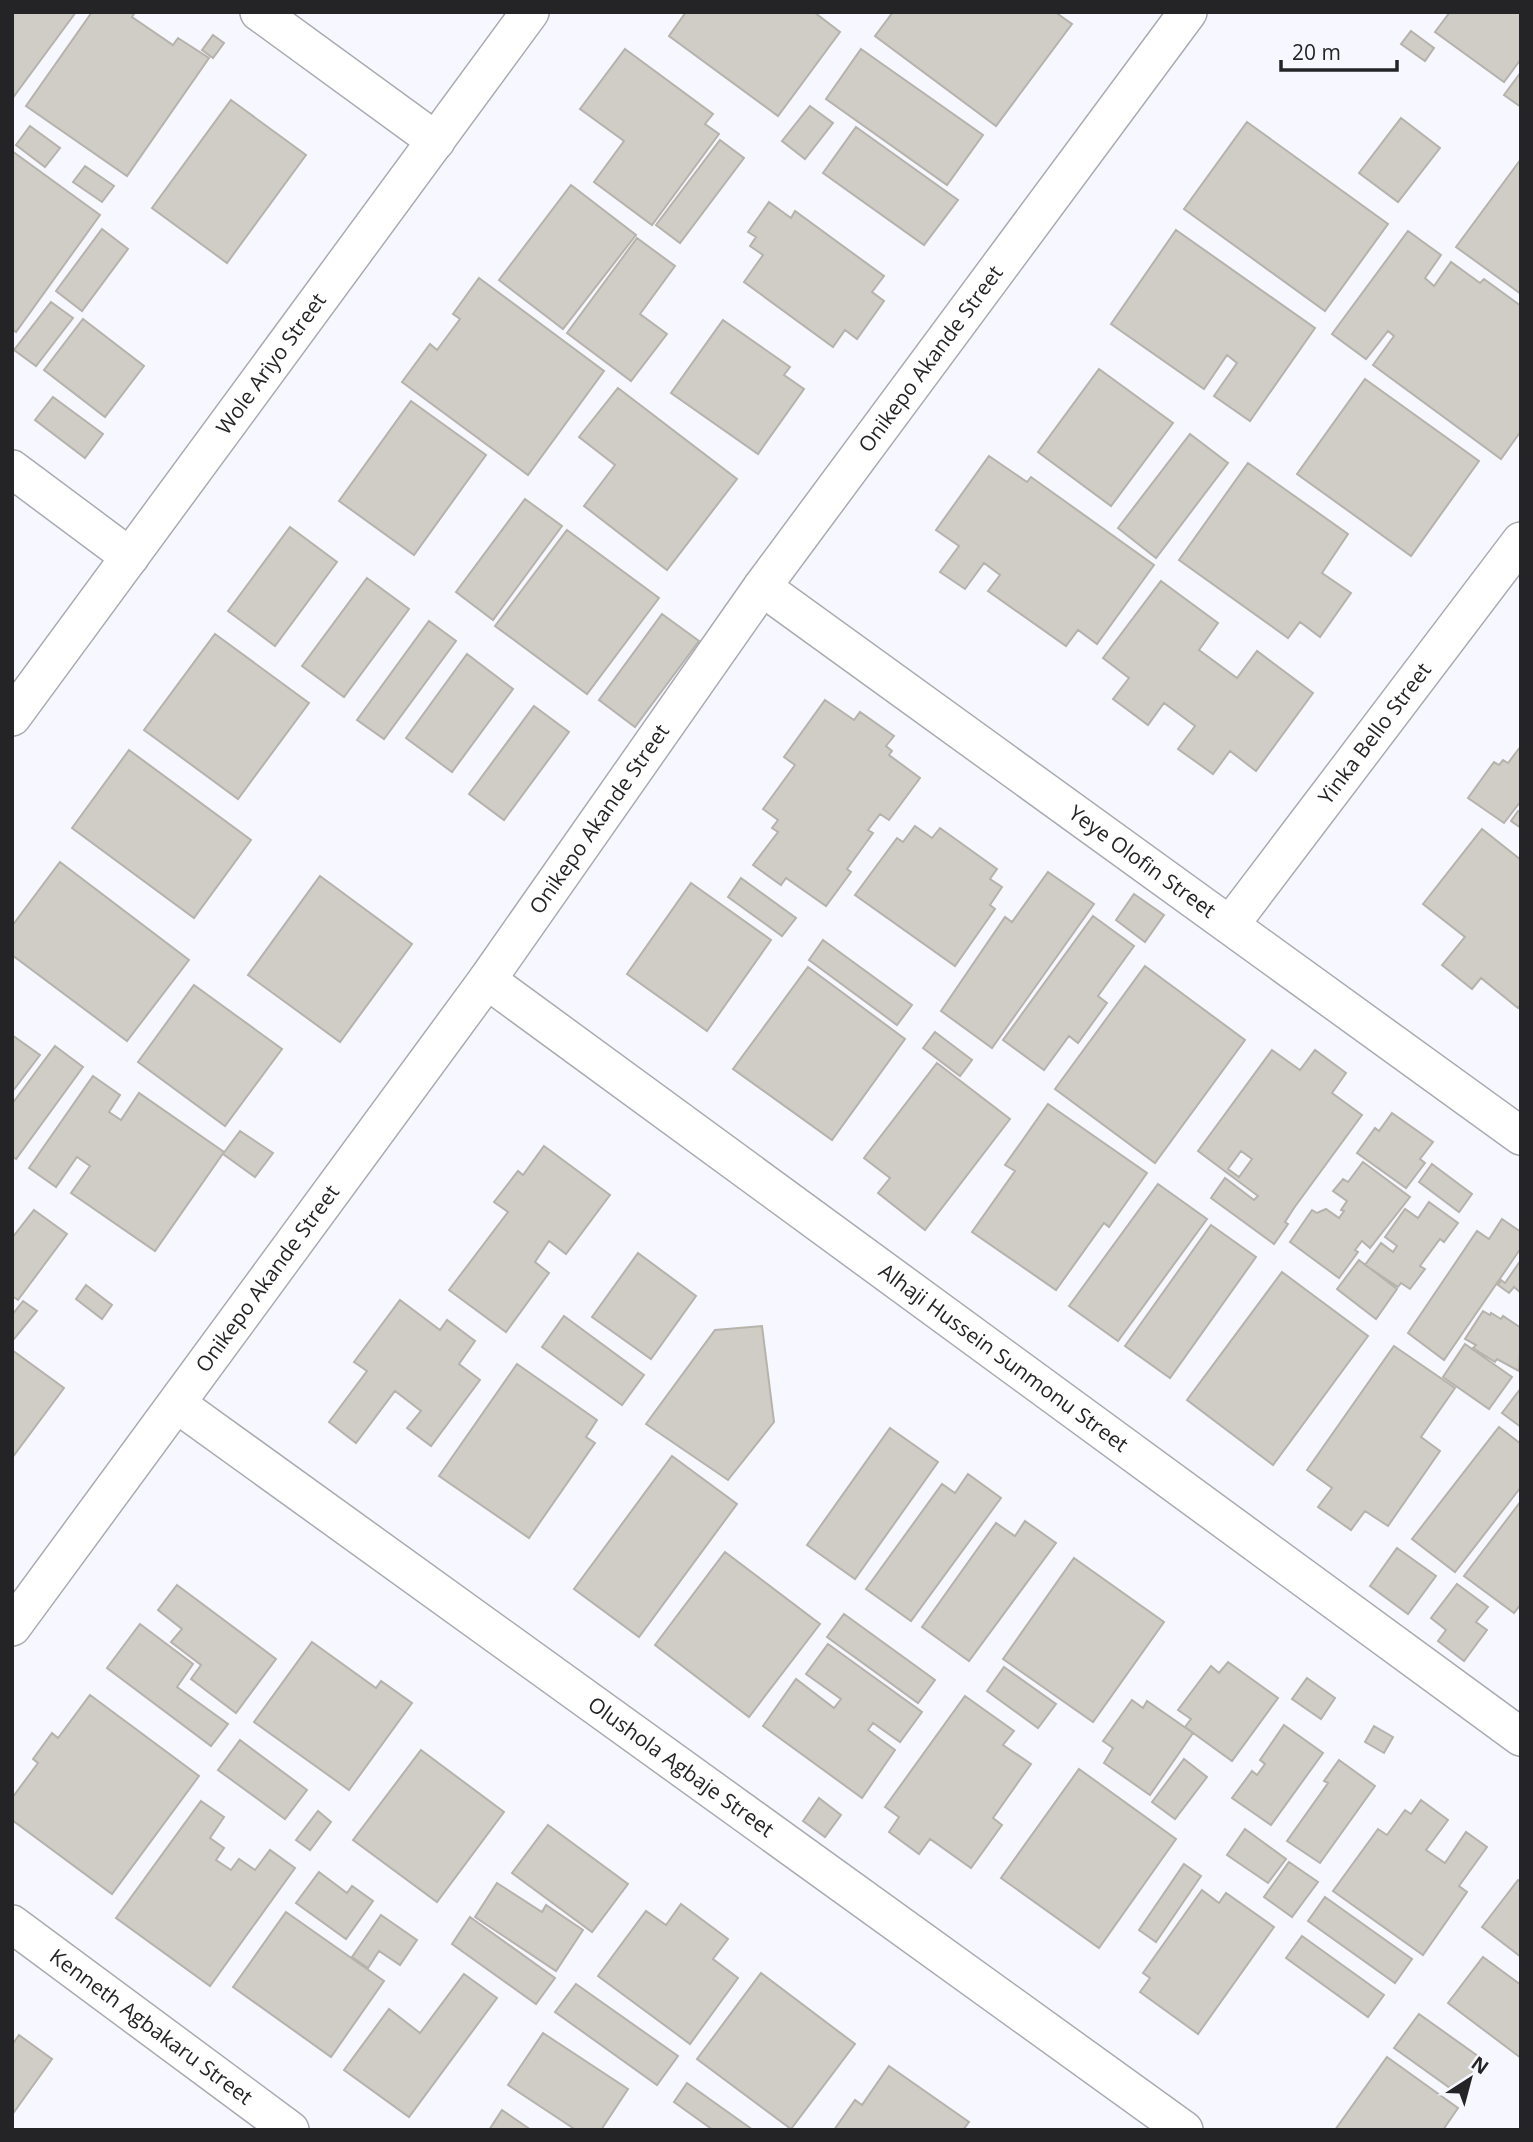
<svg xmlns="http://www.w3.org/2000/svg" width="1533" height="2142" viewBox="0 0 1533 2142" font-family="'Open Sans',sans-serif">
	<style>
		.building { fill: #d0ccc6; stroke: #b6b2ac; stroke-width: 2; fill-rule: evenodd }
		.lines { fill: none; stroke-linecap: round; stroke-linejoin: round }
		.street-casing { stroke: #aaabb2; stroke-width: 40 }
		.street { stroke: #fff; stroke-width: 37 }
		.labels { text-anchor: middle; stroke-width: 6; stroke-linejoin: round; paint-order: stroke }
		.street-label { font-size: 21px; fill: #242427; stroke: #f7f8ff }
	</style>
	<rect width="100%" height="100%" fill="#f7f8ff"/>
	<!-- building -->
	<path class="building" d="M 12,12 L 76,12 L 12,99 Z
		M 92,12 L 135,12 L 132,17 L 173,45 L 178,38 L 209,58 L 127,176 L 26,106 Z
		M 686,12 L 814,12 L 840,32 L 778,116 L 669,36 Z
		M 893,12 L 1055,12 L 1072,24 L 996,126 L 875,36 Z
		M 1450,12 L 1521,12 L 1521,59 L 1504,82 L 1435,32 Z
		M 1411,31 L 1434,48 L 1425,61 L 1401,44 Z
		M 213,35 L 224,43 L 213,58 L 202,50 Z
		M 625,49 L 713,114 L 705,124 L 719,134 L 652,225 L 594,182 L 624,141 L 580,109 Z
		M 861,49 L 983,135 L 947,185 L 826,99 Z
		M 1521,72 L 1521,107 L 1504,95 Z
		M 231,100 L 306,155 L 227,263 L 152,208 Z
		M 810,106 L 833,123 L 805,159 L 782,141 Z
		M 1401,118 L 1440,148 L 1398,202 L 1359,173 Z
		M 1247,122 L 1388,224 L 1325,311 L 1184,209 Z
		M 30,126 L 60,148 L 45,167 L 16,145 Z
		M 856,127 L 958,200 L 924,245 L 823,173 Z
		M 720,140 L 744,158 L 680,243 L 656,225 Z
		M 12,151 L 100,215 L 16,332 L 12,329 Z
		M 1521,159 L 1521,294 L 1456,247 Z
		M 85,166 L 114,186 L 102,202 L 73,182 Z
		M 571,185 L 636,235 L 563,329 L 499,280 Z
		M 769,202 L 791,218 L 795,211 L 884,276 L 872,292 L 884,301 L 857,339 L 845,330 L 833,347 L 744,282 L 763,255 L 750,246 L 756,237 L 748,232 Z
		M 102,229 L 128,249 L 82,311 L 56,291 Z
		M 1176,230 L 1315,328 L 1250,421 L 1214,396 L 1237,363 L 1227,355 L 1204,389 L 1111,324 Z
		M 1408,231 L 1441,255 L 1425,278 L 1434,286 L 1451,262 L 1480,283 L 1484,279 L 1521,306 L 1521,431 L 1501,459 L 1373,365 L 1394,336 L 1388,331 L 1366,359 L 1332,334 Z
		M 637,238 L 675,266 L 640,314 L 667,334 L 631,381 L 567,333 Z
		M 479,278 L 604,371 L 528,475 L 402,382 L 430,344 L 437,350 L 460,319 L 453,314 Z
		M 51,302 L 73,318 L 36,366 L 14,350 Z
		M 83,319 L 144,366 L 105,417 L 44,370 Z
		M 723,320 L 790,367 L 784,375 L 804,389 L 758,454 L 671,393 Z
		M 1099,369 L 1173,423 L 1111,506 L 1038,452 Z
		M 1365,379 L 1479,461 L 1411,556 L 1297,474 Z
		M 618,388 L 737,479 L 667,570 L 584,506 L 615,465 L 579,437 Z
		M 53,397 L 103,434 L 85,458 L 35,420 Z
		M 411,401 L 486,455 L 414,555 L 339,501 Z
		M 1190,434 L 1228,463 L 1156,558 L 1118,528 Z
		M 989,456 L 1027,482 L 1031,477 L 1154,565 L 1097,644 L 1078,630 L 1066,646 L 988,591 L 1000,575 L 984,563 L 965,589 L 940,572 L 959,546 L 936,530 Z
		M 1248,463 L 1348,534 L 1322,573 L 1351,593 L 1320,637 L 1300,622 L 1288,638 L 1179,560 Z
		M 525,499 L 562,526 L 493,620 L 456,592 Z
		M 290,527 L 337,562 L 275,646 L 228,611 Z
		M 567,530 L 659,598 L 587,694 L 495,626 Z
		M 367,578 L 409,609 L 344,697 L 302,666 Z
		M 1161,581 L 1218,623 L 1199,650 L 1237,678 L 1257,651 L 1313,693 L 1256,771 L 1230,751 L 1213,774 L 1178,749 L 1195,726 L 1164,703 L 1148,725 L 1113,699 L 1129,678 L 1103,658 Z
		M 662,614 L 699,641 L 635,727 L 599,700 Z
		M 429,621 L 456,641 L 384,739 L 357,720 Z
		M 215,634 L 309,703 L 238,799 L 144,730 Z
		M 467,654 L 513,689 L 452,772 L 406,738 Z
		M 825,700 L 854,720 L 860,712 L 894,736 L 886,746 L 892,751 L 889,755 L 920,778 L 889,820 L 880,814 L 868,830 L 873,833 L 847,869 L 851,872 L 826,906 L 786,878 L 781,885 L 753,865 L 778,832 L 772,828 L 778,820 L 763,809 L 795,765 L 784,757 Z
		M 534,706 L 569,732 L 504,820 L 469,794 Z
		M 1521,746 L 1521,801 L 1504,823 L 1468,798 L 1494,762 L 1499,765 L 1503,760 L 1508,763 Z
		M 129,750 L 251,840 L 194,918 L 72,828 Z
		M 1518,811 L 1521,813 L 1521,828 L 1511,821 Z
		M 915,826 L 932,838 L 940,828 L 997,869 L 990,879 L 1002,887 L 990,905 L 995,909 L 955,966 L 855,895 L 897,838 L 903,842 Z
		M 1482,829 L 1521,860 L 1521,1004 L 1518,1008 L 1481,978 L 1472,989 L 1442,965 L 1465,937 L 1423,904 Z
		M 60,862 L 189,960 L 127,1041 L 12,955 L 12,926 Z
		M 1048,872 L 1094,904 L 992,1048 L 941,1011 L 1005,917 L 1012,922 Z
		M 320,876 L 412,944 L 340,1042 L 248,975 Z
		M 741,878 L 796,918 L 782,936 L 728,897 Z
		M 691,883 L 771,940 L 707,1031 L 627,974 Z
		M 1134,894 L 1164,915 L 1145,942 L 1116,920 Z
		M 1093,916 L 1134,946 L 1098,996 L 1107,1003 L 1078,1043 L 1069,1036 L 1044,1070 L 1003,1040 Z
		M 823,940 L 912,1005 L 897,1025 L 809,960 Z
		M 1145,966 L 1245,1040 L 1155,1163 L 1055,1089 Z
		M 808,967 L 905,1039 L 832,1140 L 733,1069 Z
		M 194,985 L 282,1049 L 225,1126 L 138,1062 Z
		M 935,1032 L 972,1060 L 960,1076 L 923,1048 Z
		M 12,1035 L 40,1055 L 12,1092 Z
		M 55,1046 L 83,1067 L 16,1159 L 12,1156 L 12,1104 Z
		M 1272,1050 L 1300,1070 L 1315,1050 L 1346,1073 L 1332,1093 L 1362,1115 L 1294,1208 L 1285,1222 L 1288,1224 L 1274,1244 L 1211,1198 L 1225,1178 L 1254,1200 L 1258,1196 L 1198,1151 ZM 1241,1151 L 1252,1159 L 1239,1177 L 1228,1169 Z
		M 937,1063 L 1010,1119 L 925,1230 L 878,1193 L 890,1178 L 864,1158 Z
		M 93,1076 L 120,1095 L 109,1112 L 121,1120 L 139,1093 L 224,1152 L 155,1251 L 71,1193 L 90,1166 L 77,1157 L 56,1187 L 29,1168 Z
		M 1048,1104 L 1147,1173 L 1109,1227 L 1104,1223 L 1056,1290 L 972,1232 L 1015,1171 L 1005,1165 Z
		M 1392,1113 L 1433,1142 L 1420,1159 L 1425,1163 L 1406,1188 L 1357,1153 L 1375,1128 L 1379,1131 Z
		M 240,1131 L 273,1153 L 255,1177 L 223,1154 Z
		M 544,1146 L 610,1195 L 566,1254 L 549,1241 L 535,1262 L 549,1273 L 506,1332 L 449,1290 L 508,1212 L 494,1202 L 518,1171 L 523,1175 Z
		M 1363,1162 L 1410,1197 L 1370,1248 L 1362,1241 L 1355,1250 L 1358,1252 L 1339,1278 L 1290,1242 L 1312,1210 L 1317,1213 L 1326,1209 L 1339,1218 L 1344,1211 L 1341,1210 L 1347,1201 L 1333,1191 L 1343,1179 L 1348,1182 Z
		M 1432,1164 L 1472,1194 L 1459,1212 L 1419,1182 Z
		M 1158,1184 L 1207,1219 L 1118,1341 L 1069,1306 Z
		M 1429,1202 L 1458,1223 L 1444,1242 L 1440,1239 L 1420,1266 L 1425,1269 L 1410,1289 L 1401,1283 L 1398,1287 L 1365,1265 L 1381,1243 L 1393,1252 L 1397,1246 L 1385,1237 L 1405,1209 L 1418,1218 Z
		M 34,1210 L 67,1234 L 18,1300 L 12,1296 L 12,1238 Z
		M 1502,1219 L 1521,1232 L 1521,1248 L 1444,1360 L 1408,1333 L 1477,1231 L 1489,1239 Z
		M 1211,1225 L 1256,1257 L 1170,1378 L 1125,1346 Z
		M 638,1253 L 696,1296 L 651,1359 L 592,1317 Z
		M 1359,1260 L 1397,1289 L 1376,1319 L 1337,1289 Z
		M 1521,1260 L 1521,1293 L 1514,1287 L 1509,1293 L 1498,1285 L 1501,1280 L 1505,1283 Z
		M 1282,1272 L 1368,1336 L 1273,1465 L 1187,1400 Z
		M 86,1285 L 112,1305 L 102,1319 L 76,1299 Z
		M 400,1300 L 440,1330 L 447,1320 L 475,1341 L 459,1364 L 480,1380 L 431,1446 L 407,1428 L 421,1411 L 395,1391 L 356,1443 L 329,1422 L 367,1371 L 354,1362 Z
		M 23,1301 L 37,1311 L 14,1339 L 12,1338 L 12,1315 Z
		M 1483,1311 L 1490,1315 L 1491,1313 L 1501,1319 L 1503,1316 L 1521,1328 L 1519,1371 L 1497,1359 L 1495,1362 L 1473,1348 L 1476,1345 L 1465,1339 Z
		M 564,1316 L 644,1375 L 622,1405 L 542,1347 Z
		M 762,1326 L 774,1422 L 728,1480 L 646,1424 L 715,1330 Z
		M 1465,1344 L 1512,1377 L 1489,1409 L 1443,1377 Z
		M 1394,1346 L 1455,1388 L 1421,1437 L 1440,1451 L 1388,1526 L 1365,1511 L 1351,1530 L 1318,1507 L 1332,1488 L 1307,1470 Z
		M 12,1350 L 64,1388 L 12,1458 Z
		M 517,1364 L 597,1420 L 586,1437 L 595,1443 L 529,1538 L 439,1476 Z
		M 1521,1388 L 1521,1427 L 1502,1413 Z
		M 1499,1427 L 1521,1444 L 1521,1487 L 1455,1572 L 1412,1539 Z
		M 890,1428 L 938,1462 L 855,1579 L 807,1545 Z
		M 672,1456 L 737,1504 L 639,1637 L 574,1589 Z
		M 968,1474 L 1001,1498 L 911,1621 L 866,1589 L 942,1484 L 955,1493 Z
		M 1521,1501 L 1521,1604 L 1514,1613 L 1464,1576 Z
		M 1025,1521 L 1056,1543 L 969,1661 L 922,1627 L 996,1523 L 1015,1536 Z
		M 1397,1548 L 1436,1576 L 1408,1614 L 1370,1586 Z
		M 725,1552 L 820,1624 L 749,1717 L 655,1645 Z
		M 1074,1558 L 1164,1622 L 1093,1722 L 1003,1659 Z
		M 1457,1584 L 1488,1607 L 1476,1622 L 1487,1630 L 1464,1661 L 1438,1641 L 1446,1630 L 1431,1618 Z
		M 177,1585 L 276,1659 L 236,1713 L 191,1679 L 201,1665 L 171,1642 L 182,1629 L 158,1610 Z
		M 844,1614 L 935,1680 L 918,1703 L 827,1637 Z
		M 140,1624 L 193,1664 L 177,1687 L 228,1724 L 211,1746 L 107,1668 Z
		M 312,1642 L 376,1688 L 381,1681 L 412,1703 L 349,1790 L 254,1722 Z
		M 828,1644 L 922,1712 L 900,1742 L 873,1723 L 868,1730 L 895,1750 L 862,1798 L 763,1726 L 796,1679 L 834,1708 L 841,1699 L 806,1674 Z
		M 1228,1662 L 1278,1698 L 1232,1761 L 1185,1727 L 1191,1719 L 1178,1710 L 1211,1666 L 1219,1673 Z
		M 1004,1667 L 1056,1704 L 1038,1728 L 987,1691 Z
		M 1307,1678 L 1335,1698 L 1321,1719 L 1292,1699 Z
		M 90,1695 L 199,1776 L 112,1894 L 12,1820 L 12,1798 L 38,1763 L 33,1759 L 52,1733 L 58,1738 Z
		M 965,1696 L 1014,1731 L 1003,1745 L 1031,1764 L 993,1818 L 1002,1825 L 971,1868 L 930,1839 L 919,1854 L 889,1832 L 899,1817 L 885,1807 Z
		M 1132,1700 L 1143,1708 L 1147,1701 L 1193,1733 L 1150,1795 L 1104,1763 L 1113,1748 L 1103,1741 Z
		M 1284,1725 L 1323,1753 L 1271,1825 L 1232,1798 L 1252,1771 L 1257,1775 L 1265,1764 L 1260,1760 Z
		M 1374,1726 L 1393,1737 L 1384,1753 L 1365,1742 Z
		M 240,1740 L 307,1790 L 285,1819 L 218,1770 Z
		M 421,1750 L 504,1812 L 437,1902 L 353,1840 Z
		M 1184,1759 L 1207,1777 L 1175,1819 L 1152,1802 Z
		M 1339,1760 L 1375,1786 L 1320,1863 L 1287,1841 L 1328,1783 L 1324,1781 Z
		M 1079,1769 L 1176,1839 L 1099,1948 L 1001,1878 Z
		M 819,1798 L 841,1815 L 825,1837 L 803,1821 Z
		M 1421,1800 L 1448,1820 L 1426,1850 L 1445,1863 L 1466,1832 L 1487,1847 L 1459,1886 L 1467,1892 L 1423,1955 L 1333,1891 L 1378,1829 L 1387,1835 L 1405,1810 L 1411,1814 Z
		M 201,1801 L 224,1817 L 210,1838 L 224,1848 L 216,1860 L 231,1870 L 239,1859 L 255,1870 L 270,1850 L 295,1868 L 210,1986 L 116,1918 Z
		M 318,1811 L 331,1822 L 310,1850 L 296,1840 Z
		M 548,1825 L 628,1884 L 592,1932 L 512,1873 Z
		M 1245,1829 L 1286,1859 L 1268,1883 L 1227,1855 Z
		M 1289,1862 L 1318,1882 L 1292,1917 L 1264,1897 Z
		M 1184,1864 L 1201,1876 L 1156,1942 L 1139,1930 Z
		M 319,1872 L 347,1893 L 352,1886 L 373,1901 L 346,1939 L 296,1903 Z
		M 1518,1880 L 1521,1882 L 1521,1957 L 1482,1927 Z
		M 497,1883 L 542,1912 L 546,1905 L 583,1930 L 556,1971 L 475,1917 Z
		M 1202,1890 L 1219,1903 L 1226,1893 L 1274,1927 L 1198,2034 L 1140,1992 L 1150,1978 L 1143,1973 Z
		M 1325,1897 L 1412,1959 L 1395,1983 L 1308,1921 Z
		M 681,1904 L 728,1939 L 713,1959 L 738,1978 L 690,2044 L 598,1976 L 646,1911 L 666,1925 Z
		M 286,1912 L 384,1981 L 331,2057 L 233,1987 Z
		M 381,1915 L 417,1940 L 400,1965 L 379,1951 L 368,1968 L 352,1957 Z
		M 470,1917 L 555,1978 L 536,2004 L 452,1944 Z
		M 1302,1936 L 1384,1995 L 1368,2017 L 1286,1958 Z
		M 1483,1957 L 1521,1985 L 1521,2058 L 1448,2003 Z
		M 761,1973 L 855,2044 L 791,2129 L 697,2059 Z
		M 464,1974 L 497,1998 L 409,2117 L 344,2070 L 389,2009 L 420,2033 Z
		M 576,1984 L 678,2056 L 657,2085 L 555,2012 Z
		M 1419,2014 L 1482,2059 L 1457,2093 L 1394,2048 Z
		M 543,2033 L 628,2089 L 601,2130 L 576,2130 L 508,2085 Z
		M 19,2035 L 52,2059 L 12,2115 L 12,2045 Z
		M 1387,2057 L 1458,2108 L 1443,2130 L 1335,2130 Z
		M 889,2066 L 969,2122 L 963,2130 L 834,2130 L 855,2100 L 862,2105 Z
		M 687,2083 L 753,2130 L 713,2130 L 674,2102 Z
		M 502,2110 L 531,2130 L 489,2130 Z"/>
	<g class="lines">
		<!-- street casing -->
		<g class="street-casing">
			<g id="street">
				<path d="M 259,12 L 436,141"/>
				<path d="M 12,469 L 130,557"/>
				<path id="s1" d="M 762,587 L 1521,1136"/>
				<path id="s2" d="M 12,717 L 530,12"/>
				<path id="s3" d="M 1230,925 L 1521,541"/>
				<path id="s4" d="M 487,980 L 1521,1737"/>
				<path id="s5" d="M 177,1404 L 1184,2130"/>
				<path id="s6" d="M 12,1627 L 487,980 L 762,587 L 1188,12"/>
				<path id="s7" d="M 12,1924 L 290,2130"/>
			</g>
		</g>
		<!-- street -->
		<use href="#street" class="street"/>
	</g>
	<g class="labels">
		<!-- street labels -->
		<g class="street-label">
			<text dy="7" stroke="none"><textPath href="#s6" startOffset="1566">Onikepo Akande Street</textPath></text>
			<text dy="7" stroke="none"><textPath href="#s2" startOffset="438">Wole Ariyo Street</textPath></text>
			<text dy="7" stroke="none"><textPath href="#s3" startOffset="240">Yinka Bello Street</textPath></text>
			<text dy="7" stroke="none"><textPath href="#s6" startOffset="999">Onikepo Akande Street</textPath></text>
			<text dy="7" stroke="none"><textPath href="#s1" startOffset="469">Yeye Olofin Street</textPath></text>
			<text dy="7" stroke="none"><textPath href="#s6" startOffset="432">Onikepo Akande Street</textPath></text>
			<text dy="7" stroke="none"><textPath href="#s4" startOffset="640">Alhaji Hussein Sunmonu Street</textPath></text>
			<text dy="7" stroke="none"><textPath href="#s5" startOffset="621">Olushola Agbaje Street</textPath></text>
			<text dy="7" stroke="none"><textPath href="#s7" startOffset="173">Kenneth Agbakaru Street</textPath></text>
		</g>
	</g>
	<!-- border -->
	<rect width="1533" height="2142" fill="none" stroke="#242427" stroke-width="28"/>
	<!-- north arrow -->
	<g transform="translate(1470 2079) rotate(36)" stroke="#f7f8ff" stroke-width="5" paint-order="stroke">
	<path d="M0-5L12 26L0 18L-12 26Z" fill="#242427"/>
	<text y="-10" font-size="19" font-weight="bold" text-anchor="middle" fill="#242427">N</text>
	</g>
	<!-- scale -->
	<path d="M1281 60v10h116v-10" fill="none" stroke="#242427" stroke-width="3.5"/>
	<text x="1292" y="60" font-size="21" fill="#242427" stroke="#f7f8ff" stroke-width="5" paint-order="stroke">20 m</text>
</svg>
